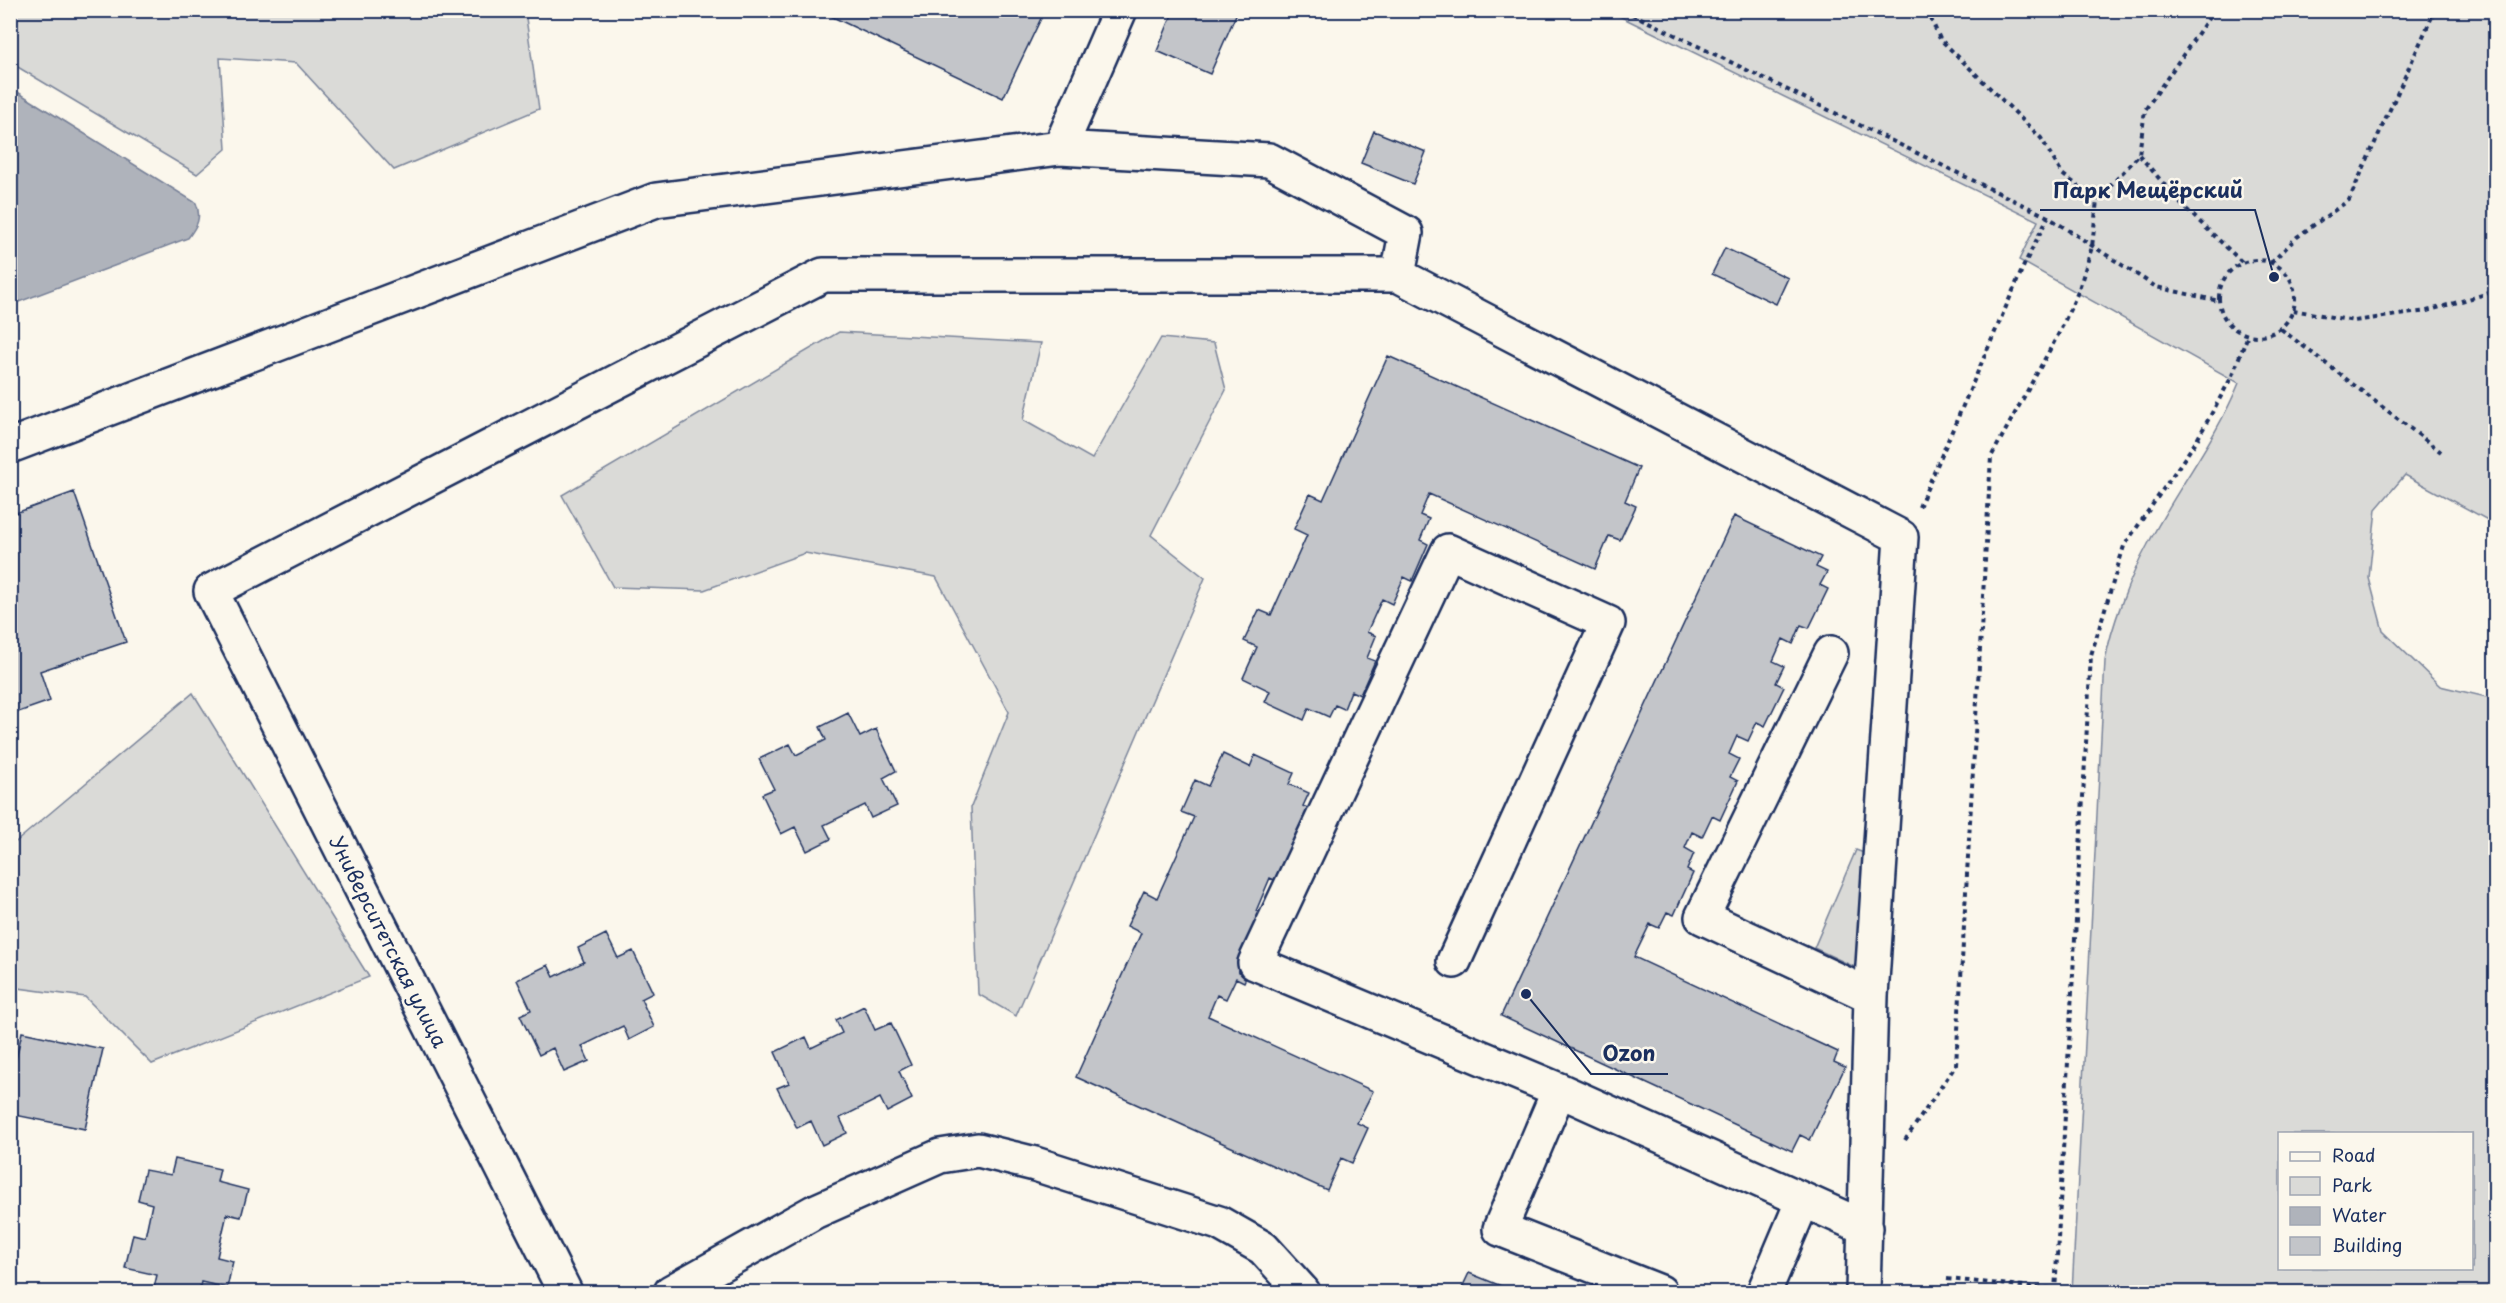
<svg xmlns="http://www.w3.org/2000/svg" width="2506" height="1303" viewBox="0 0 2506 1303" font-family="'Playpen Sans',sans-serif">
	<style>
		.green { fill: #dadad7; stroke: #7a849a; stroke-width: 1.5; fill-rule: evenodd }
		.water { fill: #afb3bb; stroke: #747e96; stroke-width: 1.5 }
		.building { fill: #c3c5c9; stroke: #1b2f5e; stroke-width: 1.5 }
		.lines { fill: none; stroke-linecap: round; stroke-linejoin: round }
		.minor-casing { stroke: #1b2f5e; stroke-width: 38 }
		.path { stroke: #1b2f5e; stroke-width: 4; stroke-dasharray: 4.5 4.5; stroke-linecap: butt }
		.minor { stroke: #fbf7ec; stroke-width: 33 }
		.labels { text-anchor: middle; stroke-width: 5; stroke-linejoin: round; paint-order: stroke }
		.street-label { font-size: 20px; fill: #1b2f5e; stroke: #fbf7ec }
		.leader { fill: none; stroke: #1b2f5e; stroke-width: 2 }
		.callout-dot { fill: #1b2f5e; stroke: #fbf7ec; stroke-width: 2 }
		.callout-label { font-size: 21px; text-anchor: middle; font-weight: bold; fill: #1b2f5e; stroke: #fbf7ec; stroke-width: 5; stroke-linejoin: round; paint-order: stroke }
	</style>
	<rect width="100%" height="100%" fill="#fbf7ec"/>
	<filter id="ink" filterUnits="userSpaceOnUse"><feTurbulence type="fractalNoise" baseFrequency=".0167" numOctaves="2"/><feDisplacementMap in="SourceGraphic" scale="12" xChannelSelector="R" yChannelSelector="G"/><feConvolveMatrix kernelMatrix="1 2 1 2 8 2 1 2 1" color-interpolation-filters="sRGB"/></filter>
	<g filter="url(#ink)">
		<!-- green -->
		<path class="green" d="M 11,10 L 525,11 L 539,109 L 394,170 L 296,63 L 220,58 L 226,149 L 197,174 L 11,63 Z
			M 1609,11 L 2495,11 L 2495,524 L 2405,475 L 2376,509 L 2369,578 L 2383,631 L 2440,686 L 2495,699 L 2495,1292 L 2072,1292 L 2105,661 C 2111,627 2130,577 2147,546 C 2176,490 2215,441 2239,383 L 2019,260 L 2038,221 ZM 2280,1134 L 2472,1134 L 2472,1268 L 2280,1268 Z
			M 839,332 L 1041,343 L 1023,420 L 1092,459 L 1161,338 L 1214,343 L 1226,390 L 1151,535 L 1205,578 L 1016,1016 L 978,994 L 971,807 L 1009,712 L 936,577 L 805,553 L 704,590 L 613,587 L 562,495 Z
			M 193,693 L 369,977 L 152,1064 L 85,997 L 11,987 L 11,846 Z
			M 1856,850 L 1869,855 L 1861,970 L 1814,948 Z"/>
		<!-- water -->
		<path class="water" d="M 11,88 L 196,203 C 202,218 197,226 188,238 L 11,305 Z"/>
		<!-- building -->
		<path class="building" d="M 818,10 L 1045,10 L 1003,98 Z
			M 1174,10 L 1238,10 L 1210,74 L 1157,51 Z
			M 1374,131 L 1426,152 L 1413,184 L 1361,163 Z
			M 1725,248 L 1788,278 L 1776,304 L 1712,274 Z
			M 1388,356 L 1639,468 L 1625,501 L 1636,506 L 1620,540 L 1609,536 L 1595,569 L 1429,494 L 1420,515 L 1429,519 L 1420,540 L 1428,544 L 1412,581 L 1404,577 L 1392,604 L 1382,599 L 1367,632 L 1376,636 L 1367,658 L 1375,661 L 1360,695 L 1351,691 L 1344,709 L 1335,705 L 1329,717 L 1309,708 L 1304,720 L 1265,702 L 1270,691 L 1243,678 L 1257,647 L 1244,641 L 1259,610 L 1271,615 L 1307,535 L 1294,529 L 1310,494 L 1323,500 Z
			M 74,492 L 126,642 L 40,671 L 50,701 L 10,715 L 10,515 Z
			M 1734,516 L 1821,557 L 1816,567 L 1827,572 L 1820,585 L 1828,589 L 1809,628 L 1801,625 L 1793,644 L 1783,639 L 1773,661 L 1784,666 L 1776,683 L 1784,687 L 1765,726 L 1757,722 L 1748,741 L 1737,736 L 1729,754 L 1739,759 L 1730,777 L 1738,781 L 1720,820 L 1712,816 L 1702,837 L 1692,832 L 1685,848 L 1694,853 L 1687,870 L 1693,873 L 1674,915 L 1667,912 L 1659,928 L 1650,924 L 1634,957 L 1838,1052 L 1834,1062 L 1845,1067 L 1810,1140 L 1800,1135 L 1792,1151 L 1501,1016 Z
			M 848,713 L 860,737 L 876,729 L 896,771 L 883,778 L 897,806 L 871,818 L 865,805 L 824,825 L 831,839 L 807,851 L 795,827 L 781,834 L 762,794 L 774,789 L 759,759 L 790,744 L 796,755 L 826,740 L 820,727 Z
			M 1223,754 L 1250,767 L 1255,755 L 1294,773 L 1289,784 L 1309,793 L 1303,806 L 1312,810 L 1279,882 L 1270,878 L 1256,911 L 1265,915 L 1261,945 L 1244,982 L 1236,978 L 1226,999 L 1217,995 L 1208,1016 L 1373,1091 L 1357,1123 L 1368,1128 L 1352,1163 L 1341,1158 L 1327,1190 L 1076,1077 L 1141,933 L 1127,926 L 1144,891 L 1157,898 L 1194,817 L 1181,812 L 1195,780 L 1208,786 Z
			M 606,934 L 618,958 L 633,951 L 653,993 L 641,999 L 654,1027 L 629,1040 L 623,1026 L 582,1046 L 589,1061 L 564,1072 L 553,1048 L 539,1055 L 520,1015 L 531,1010 L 517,980 L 548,965 L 554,977 L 584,962 L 578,948 Z
			M 864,1006 L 875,1030 L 891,1023 L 911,1065 L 899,1071 L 912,1099 L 887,1112 L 880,1098 L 840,1118 L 847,1133 L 822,1145 L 811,1121 L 797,1128 L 777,1088 L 789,1083 L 775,1052 L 806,1037 L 811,1048 L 842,1033 L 836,1020 Z
			M 22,1032 L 103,1049 L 85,1129 L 10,1114 L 10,1086 Z
			M 175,1159 L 220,1169 L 217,1182 L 248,1190 L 241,1217 L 227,1214 L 217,1257 L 233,1261 L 227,1288 L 201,1282 L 199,1292 L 176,1292 L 154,1288 L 157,1275 L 125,1268 L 133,1234 L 145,1237 L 152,1204 L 138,1200 L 145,1170 L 171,1175 Z
			M 1469,1273 L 1516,1292 L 1460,1292 Z"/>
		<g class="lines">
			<!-- minor casing -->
			<g class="minor-casing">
				<path id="minor" d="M 1060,148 L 1269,160 L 1406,233 L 1398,275
					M 10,446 L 656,200 L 1060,148 L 1120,10
					M 1831,653 L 1702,917 L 1871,996
					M 1454,961 L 1608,623 L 1448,551 L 1255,963 L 1559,1090 L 1866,1228
					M 1559,1090 L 1500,1229 L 1660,1292
					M 565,1292 L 211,591 L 823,275 L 1398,275 L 1901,537 L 1871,996 L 1863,1292
					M 671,1292 L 814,1212 L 940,1156 L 978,1150 L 1035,1164 L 1219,1223 L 1263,1248 L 1303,1292
					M 1764,1292 L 1803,1200"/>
			</g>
			<!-- path -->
			<path class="path" d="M 1624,10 L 2048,217 L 2156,287 L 2219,301
				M 1927,10 L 1940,39 L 2041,138 L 2062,174 L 2097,200
				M 2139,155 L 2181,204 L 2243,263
				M2219 298a38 38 0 1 1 76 0a38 38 0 1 1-76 0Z
				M 2271,263 L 2297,237 L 2349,200 L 2435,10
				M 2293,310 L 2354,321 L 2427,311 L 2496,291
				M 2281,329 L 2441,452
				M 1919,507 L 2025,263 L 2048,217
				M 1905,1140 L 1956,1065 L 1991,457 L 2059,333 L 2078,292 L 2092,247 L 2097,200 L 2139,155 L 2145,110 L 2214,10
				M 1947,1279 L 2055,1289
				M 2055,1292 L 2091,655 L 2124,546 L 2197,440 L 2231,378 L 2248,335"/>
			<!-- minor -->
			<use href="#minor" class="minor"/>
		</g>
	</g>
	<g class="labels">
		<!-- street labels -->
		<g class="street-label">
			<text transform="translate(388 942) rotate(63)" y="7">Университетская улица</text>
		</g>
	</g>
	<!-- callouts -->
	<path class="leader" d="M2274 277L2255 210H2040M1526 994L1591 1074H1668"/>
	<g class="callout-dot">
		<circle cx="2274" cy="277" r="6"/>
		<circle cx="1526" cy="994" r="6"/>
	</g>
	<g class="callout-label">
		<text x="2148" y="198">Парк Мещёрский</text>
		<text x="1629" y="1061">Ozon</text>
	</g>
	<!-- margin -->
	<rect width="2506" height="1303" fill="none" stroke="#fbf7ec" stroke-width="36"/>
	<rect x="18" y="18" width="2470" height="1267" fill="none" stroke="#1b2f5e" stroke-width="2" filter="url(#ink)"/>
	<!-- legend -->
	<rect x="2278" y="1132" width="195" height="138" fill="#fbf7ec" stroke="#a1a7b3" stroke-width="1.5"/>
	<rect x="2290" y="1152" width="30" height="9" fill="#fbf7ec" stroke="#a1a7b3" stroke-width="1.5"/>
	<text x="2332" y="1162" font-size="18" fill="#1b2f5e">Road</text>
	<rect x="2290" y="1177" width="30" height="18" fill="#dadad7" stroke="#a1a7b3" stroke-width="1.5"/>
	<text x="2332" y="1192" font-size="18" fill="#1b2f5e">Park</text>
	<rect x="2290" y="1207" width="30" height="18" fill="#afb3bb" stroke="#a1a7b3" stroke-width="1.5"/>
	<text x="2332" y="1222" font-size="18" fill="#1b2f5e">Water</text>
	<rect x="2290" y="1237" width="30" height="18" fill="#c3c5c9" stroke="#a1a7b3" stroke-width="1.5"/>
	<text x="2332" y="1252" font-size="18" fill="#1b2f5e">Building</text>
</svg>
